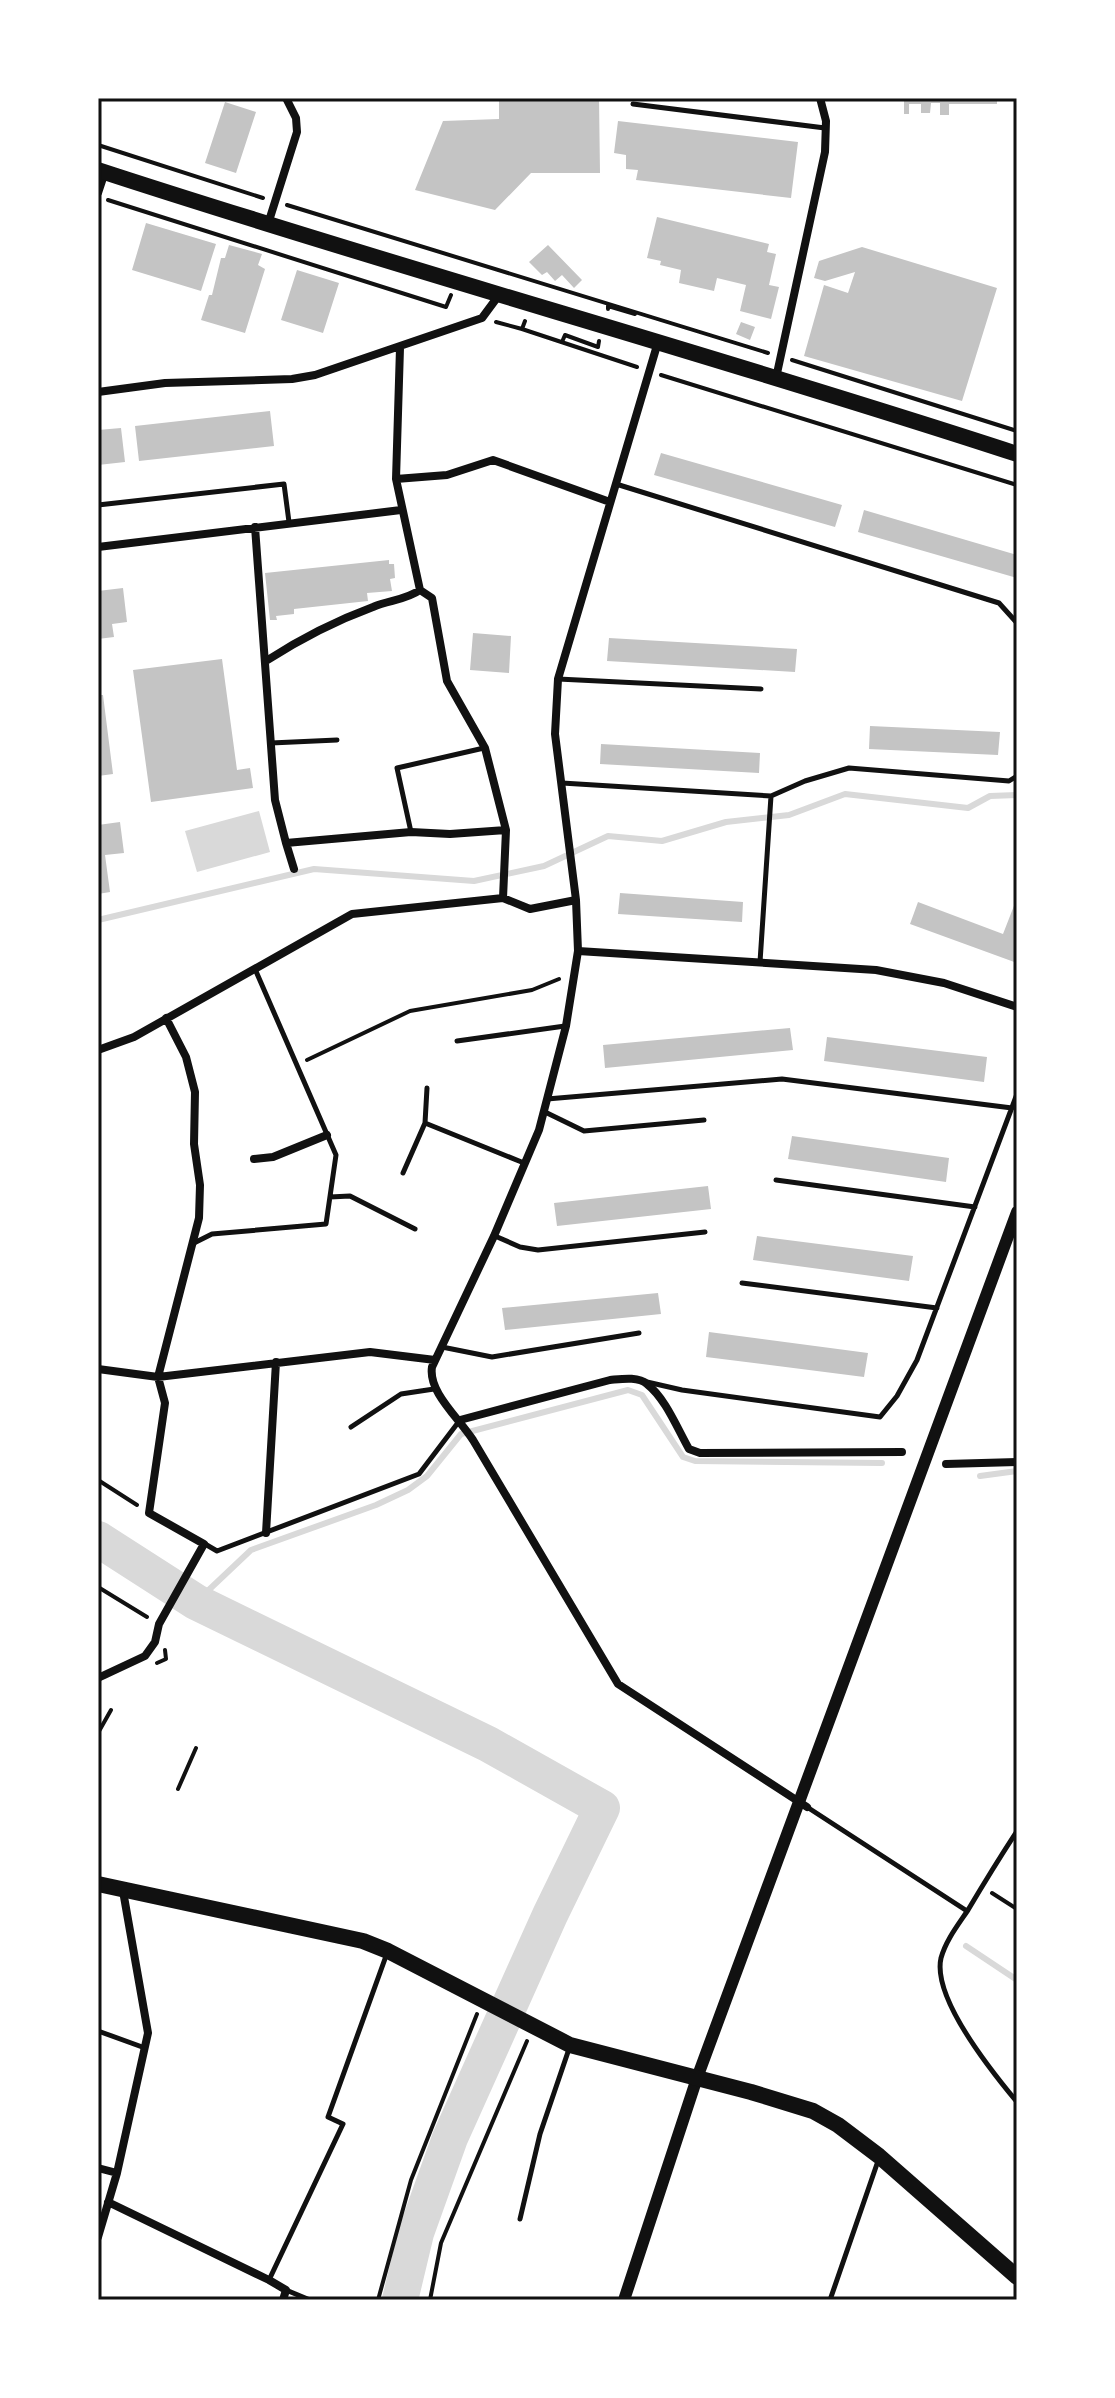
<svg xmlns="http://www.w3.org/2000/svg" width="1115" height="2398" viewBox="0 0 1115 2398" font-family="'Roboto Condensed',sans-serif">
	<style>
		.water { fill: #d9d9d9 }
		.lines { fill: none; stroke-linecap: round; stroke-linejoin: round }
		.stream { stroke: #d9d9d9; stroke-width: 6 }
		.river { stroke: #d9d9d9; stroke-width: 36 }
		.building { fill: #c4c4c4 }
		.path { stroke: #111; stroke-width: 4 }
		.service { stroke: #111; stroke-width: 5 }
		.minor { stroke: #111; stroke-width: 8 }
		.tertiary { stroke: #111; stroke-width: 12 }
		.primary { stroke: #111; stroke-width: 16 }
		.neatline { fill: none; stroke: #111; stroke-width: 3 }
	</style>
	<rect width="100%" height="100%" fill="#fff"/>
	<!-- water -->
	<path class="water" d="M 259,811 L 270,852 L 197,872 L 185,831 Z"/>
	<g class="lines">
		<!-- stream -->
		<path class="stream" d="M 98,920 L 314,869 L 474,881 L 544,866 L 608,836 L 662,841 L 726,822 L 789,815 L 845,794 L 968,808 L 990,796 L 1017,795
			M 980,1476 L 1017,1471
			M 196,1602 L 251,1550 L 376,1505 L 408,1490 L 427,1476 L 461,1434 L 628,1390 L 642,1395 L 683,1457 L 695,1461 L 882,1463
			M 966,1946 L 1017,1980"/>
		<!-- river -->
		<path class="river" d="M 98,1539 L 196,1602 L 488,1744 L 602,1808 L 550,1915 L 450,2138 L 416,2233 L 400,2300"/>
	</g>
	<!-- building -->
	<path class="building" d="M 499,98 L 599,98 L 600,173 L 531,173 L 495,210 L 415,190 L 443,121 L 499,119 Z
		M 888,98 L 997,98 L 997,104 L 949,104 L 949,115 L 940,115 L 940,103 L 931,103 L 930,113 L 921,113 L 921,104 L 909,104 L 909,114 L 904,114 L 904,101 L 888,101 Z
		M 225,102 L 256,112 L 236,173 L 205,163 Z
		M 618,121 L 798,142 L 791,198 L 636,180 L 638,170 L 626,169 L 626,155 L 614,153 Z
		M 657,217 L 769,244 L 767,252 L 776,254 L 769,285 L 779,287 L 771,319 L 740,311 L 746,285 L 717,278 L 714,291 L 679,283 L 681,270 L 660,265 L 661,261 L 647,258 Z
		M 146,223 L 216,244 L 201,291 L 132,270 Z
		M 229,245 L 262,254 L 258,265 L 265,269 L 245,333 L 201,320 L 209,295 L 212,295 L 221,258 L 225,258 Z
		M 548,245 L 582,280 L 574,288 L 562,275 L 555,281 L 547,272 L 542,275 L 529,262 Z
		M 862,247 L 997,288 L 962,401 L 804,356 L 824,285 L 848,293 L 855,272 L 825,281 L 814,278 L 819,261 Z
		M 297,270 L 339,283 L 323,333 L 281,320 Z
		M 741,322 L 755,327 L 750,340 L 736,334 Z
		M 270,411 L 274,446 L 139,461 L 135,426 Z
		M 121,428 L 125,462 L 98,465 L 98,430 Z
		M 661,453 L 842,505 L 835,527 L 654,475 Z
		M 864,510 L 1017,555 L 1017,578 L 858,532 Z
		M 389,560 L 389,564 L 394,564 L 395,578 L 390,579 L 392,591 L 367,593 L 368,601 L 294,609 L 294,614 L 276,616 L 277,620 L 270,620 L 265,573 Z
		M 123,588 L 127,622 L 112,624 L 114,637 L 98,639 L 98,591 Z
		M 473,633 L 511,636 L 509,673 L 470,670 Z
		M 609,638 L 797,649 L 795,672 L 607,661 Z
		M 222,659 L 237,770 L 250,768 L 253,788 L 151,802 L 133,670 Z
		M 98,695 L 103,695 L 113,774 L 98,776 Z
		M 870,726 L 1000,732 L 998,755 L 869,749 Z
		M 601,744 L 760,753 L 759,773 L 600,764 Z
		M 120,822 L 124,853 L 105,855 L 110,892 L 98,894 L 98,825 Z
		M 620,893 L 743,902 L 742,922 L 618,914 Z
		M 1017,898 L 1017,963 L 910,924 L 918,902 L 1003,934 Z
		M 790,1028 L 793,1050 L 605,1068 L 603,1045 Z
		M 827,1037 L 987,1057 L 984,1082 L 824,1061 Z
		M 792,1136 L 949,1158 L 946,1182 L 788,1159 Z
		M 708,1186 L 711,1209 L 557,1226 L 554,1203 Z
		M 757,1236 L 913,1256 L 909,1281 L 753,1260 Z
		M 658,1293 L 661,1314 L 505,1330 L 502,1308 Z
		M 709,1332 L 868,1353 L 864,1377 L 706,1357 Z"/>
	<g class="lines">
		<!-- path -->
		<path class="path" d="M 98,145 L 263,198
			M 108,200 L 446,307 L 451,295
			M 287,205 L 768,353
			M 608,309 L 608,306 L 635,314
			M 496,322 L 522,329 L 525,321
			M 522,329 L 637,367
			M 562,342 L 565,335 L 598,347 L 599,341
			M 792,360 L 1017,431
			M 661,375 L 1017,485
			M 307,1060 L 410,1011 L 532,990 L 559,979
			M 98,1480 L 137,1505
			M 98,1587 L 147,1617
			M 157,1663 L 166,1659 L 165,1650
			M 98,1733 L 111,1710
			M 178,1789 L 196,1748
			M 992,1893 L 1017,1909
			M 378,2300 L 411,2180 L 477,2014
			M 430,2300 L 441,2243 L 527,2041"/>
		<!-- service -->
		<path class="service" d="M 633,104 L 825,128
			M 616,484 L 999,603 L 1017,623
			M 98,505 L 284,484 L 289,522
			M 558,679 L 761,689
			M 271,743 L 337,740
			M 562,783 L 771,796 L 805,781 L 849,768 L 1009,781 L 1017,776
			M 411,832 L 397,768 L 484,748
			M 760,962 L 771,796
			M 457,1041 L 565,1026
			M 547,1099 L 782,1079 L 1012,1108
			M 545,1112 L 584,1131 L 704,1120
			M 425,1123 L 427,1088
			M 403,1173 L 425,1123 L 524,1163
			M 776,1180 L 975,1207
			M 330,1197 L 350,1196 L 415,1229
			M 495,1236 L 520,1247 L 538,1250 L 705,1232
			M 194,1243 L 212,1234 L 326,1224 L 336,1155 L 255,969
			M 742,1283 L 937,1308
			M 442,1347 L 492,1357 L 639,1333
			M 647,1382 L 682,1390 L 880,1417 L 897,1396 L 917,1360 L 1017,1094
			M 351,1427 L 401,1394 L 434,1389
			M 205,1544 L 217,1551 L 419,1474 L 460,1420
			M 807,1807 L 967,1911
			M 1017,1831 C 1000,1857 984,1883 968,1910 C 958,1925 946,1940 941,1958 C 932,1998 992,2072 1017,2102
			M 98,2031 L 145,2048
			M 520,2219 L 540,2134 L 570,2046
			M 269,2280 L 343,2124 L 328,2117 L 386,1956
			M 286,2290 L 310,2300
			M 830,2300 L 878,2161"/>
		<!-- minor -->
		<path class="minor" d="M 98,193 L 105,172
			M 268,224 L 297,132 L 296,118 L 286,98
			M 658,342 L 558,679 L 555,734 L 576,900 L 578,951 L 566,1026 L 539,1130 L 494,1236 L 432,1367 C 428,1392 459,1418 473,1440 L 618,1684 L 807,1807
			M 400,348 L 396,479 L 420,590 L 432,598 L 447,681 L 485,748 L 506,830 L 503,898 L 530,909 L 576,900
			M 776,378 L 825,152 L 826,121 L 820,98
			M 98,392 L 165,383 L 292,379 L 315,375 L 482,318 L 499,295
			M 396,479 L 447,475 L 493,460 L 610,502
			M 255,527 L 275,800 L 286,843 L 411,832 L 450,834 L 506,830
			M 98,547 L 401,510
			M 266,661 C 300,639 335,621 373,607 C 389,600 406,600 420,590
			M 286,843 L 294,869
			M 578,951 L 876,970 L 944,983 L 1017,1007
			M 98,1050 L 134,1037 L 352,914 L 503,898
			M 254,1159 L 273,1157 L 327,1135
			M 98,1369 L 158,1377 L 370,1352 L 435,1360
			M 460,1420 L 610,1380 C 621,1379 638,1376 647,1384 C 666,1399 677,1428 689,1449 L 700,1453 L 902,1452
			M 946,1464 L 1017,1462
			M 266,1533 L 276,1362
			M 98,1678 L 145,1656 L 155,1642 L 159,1624 L 204,1544 L 149,1513 L 165,1403 L 158,1377 L 199,1218 L 200,1185 L 194,1144 L 195,1092 L 186,1057 L 166,1018
			M 98,2168 L 117,2173
			M 108,2202 L 269,2280 L 286,2290 L 283,2300
			M 98,2237 L 117,2173 L 148,2033 L 123,1891"/>
		<!-- tertiary -->
		<path class="tertiary" d="M 624,2300 L 697,2078 L 1017,1212"/>
		<!-- primary -->
		<path class="primary" d="M 98,170 C 403,270 712,354 1017,454
			M 98,1884 L 363,1941 L 388,1951 L 570,2045 L 751,2092 L 813,2111 L 838,2125 L 879,2156 L 1017,2277"/>
	</g>
	<!-- border -->
	<rect width="1115" height="2398" fill="none" stroke="#ffffff" stroke-width="200"/>
	<rect x="100" y="100" width="915" height="2198" class="neatline"/>
</svg>
